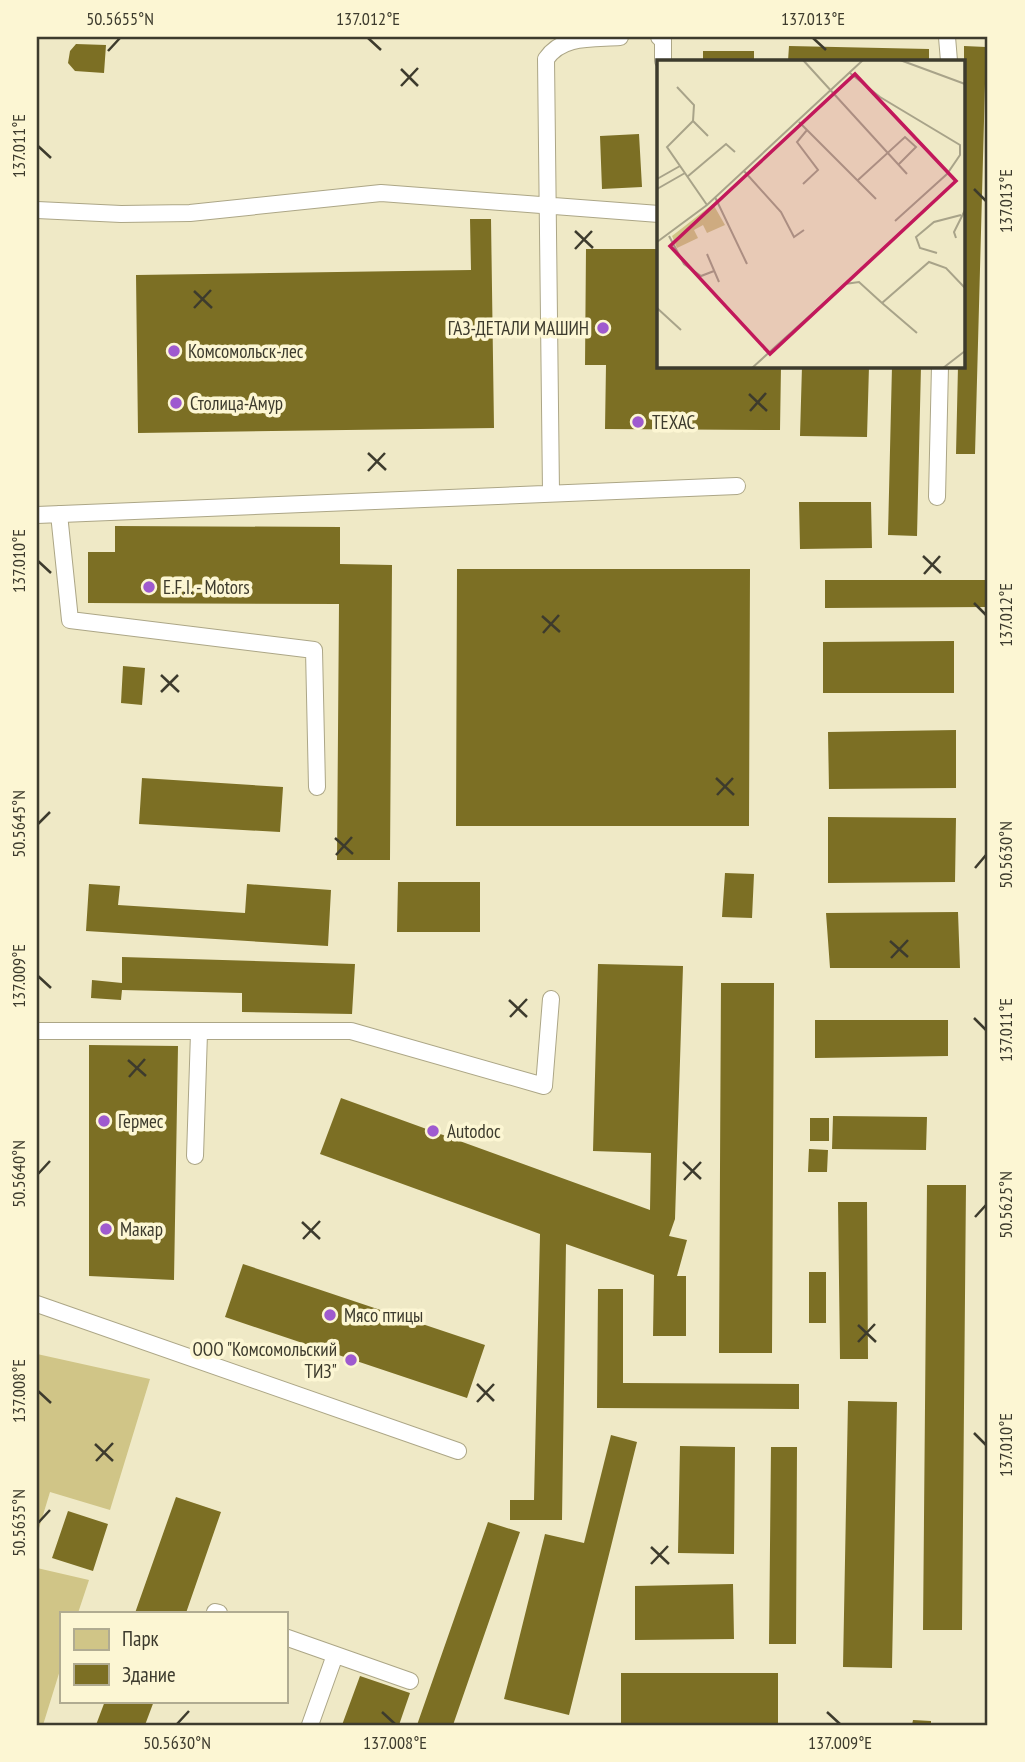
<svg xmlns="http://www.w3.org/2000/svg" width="1025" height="1762" viewBox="0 0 1025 1762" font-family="'PT Sans Narrow',sans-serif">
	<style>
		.green { fill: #d0c587 }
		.building { fill: #7c6f24 }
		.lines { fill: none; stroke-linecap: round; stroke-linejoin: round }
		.lane-casing { stroke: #aca686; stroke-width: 18 }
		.lane { stroke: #fff; stroke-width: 16 }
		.ticks { fill: none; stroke: #3d3b2d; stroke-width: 2.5 }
		.poi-dot { fill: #9f5acf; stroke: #fcf6d3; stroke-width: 2.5 }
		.labels { text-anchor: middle; stroke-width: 7; stroke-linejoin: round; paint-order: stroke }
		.poi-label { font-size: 19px; fill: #3d3b2d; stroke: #fcf6d3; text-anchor: start }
		.inset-road { fill: none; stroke: #a8a389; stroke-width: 2 }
		.view { fill: #c2185b; fill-opacity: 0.15; stroke: #c2185b; stroke-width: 3.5 }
		.inset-edge { fill: none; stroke: #3d3b2d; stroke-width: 3.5 }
		.neatline { fill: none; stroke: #3d3b2d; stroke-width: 2.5 }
		.ticks-label { font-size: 18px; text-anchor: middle; fill: #3d3b2d }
	</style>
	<rect width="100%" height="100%" fill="#efe9c6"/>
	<!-- green -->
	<path class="green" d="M 37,1354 L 150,1379 L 110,1510 L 50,1492 L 37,1535 Z
		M 37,1568 L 89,1580 L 78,1613 L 61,1613 L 61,1667 L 43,1725 L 37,1725 Z"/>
	<!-- building -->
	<path class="building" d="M 76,44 L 106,45 L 104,73 L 75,71 L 68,63 L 70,51 Z
		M 789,46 L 929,49 L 929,61 L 788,61 Z
		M 964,46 L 986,47 L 975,454 L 956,454 L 958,366 L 964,366 Z
		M 703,51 L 754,51 L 754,61 L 703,61 Z
		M 639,134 L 642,187 L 602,189 L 600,136 Z
		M 470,219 L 491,219 L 494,428 L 138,433 L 136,275 L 471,270 Z
		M 586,249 L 659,249 L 659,366 L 781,366 L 780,430 L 605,429 L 606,365 L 585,365 Z
		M 802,366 L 869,366 L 867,437 L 800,436 Z
		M 892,366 L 921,366 L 917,536 L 888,535 Z
		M 799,502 L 871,502 L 872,548 L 800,549 Z
		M 115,526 L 340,527 L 340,564 L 392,565 L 390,860 L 337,860 L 339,604 L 88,603 L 88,552 L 115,552 Z
		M 457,569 L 750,569 L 749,826 L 456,826 Z
		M 825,580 L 986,580 L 986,607 L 825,608 Z
		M 954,641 L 954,693 L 823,693 L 823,642 Z
		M 123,666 L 145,668 L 142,705 L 121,703 Z
		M 956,730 L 956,788 L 829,789 L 828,732 Z
		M 142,778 L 283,787 L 280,832 L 139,824 Z
		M 828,817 L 956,818 L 955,882 L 828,883 Z
		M 725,873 L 754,874 L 752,918 L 722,917 Z
		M 398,882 L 480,882 L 480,932 L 397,932 Z
		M 89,884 L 120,886 L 118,905 L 245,913 L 247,884 L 331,890 L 328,946 L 86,931 Z
		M 958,912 L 960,968 L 830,968 L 826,913 Z
		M 122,957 L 355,964 L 352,1014 L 242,1012 L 242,993 L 122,990 L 121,1000 L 91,998 L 92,980 L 122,983 Z
		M 598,964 L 683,966 L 675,1219 L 669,1236 L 687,1240 L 677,1276 L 686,1276 L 686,1336 L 653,1336 L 654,1275 L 566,1244 L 562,1520 L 510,1520 L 510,1500 L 534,1500 L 540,1234 L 320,1154 L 341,1098 L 650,1210 L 651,1153 L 593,1151 Z
		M 721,983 L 774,983 L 772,1353 L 719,1353 Z
		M 815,1020 L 948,1020 L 948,1056 L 815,1058 Z
		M 89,1045 L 178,1046 L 174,1280 L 89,1276 Z
		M 833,1116 L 927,1117 L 926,1150 L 832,1149 Z
		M 810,1118 L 829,1118 L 829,1141 L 810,1141 Z
		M 809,1149 L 828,1150 L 827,1172 L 808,1172 Z
		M 927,1185 L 966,1185 L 962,1630 L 923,1630 Z
		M 838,1202 L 867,1202 L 868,1359 L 840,1359 Z
		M 243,1264 L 485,1345 L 467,1398 L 225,1317 Z
		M 809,1272 L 826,1272 L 826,1323 L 809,1323 Z
		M 598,1289 L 623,1289 L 623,1383 L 799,1384 L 799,1409 L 597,1408 Z
		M 848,1401 L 897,1402 L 892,1668 L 843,1667 Z
		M 611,1435 L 637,1442 L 569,1715 L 504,1699 L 545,1534 L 584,1543 Z
		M 680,1446 L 735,1447 L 734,1554 L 678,1553 Z
		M 771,1447 L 797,1447 L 796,1644 L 769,1644 Z
		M 176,1497 L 221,1512 L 186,1613 L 135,1613 Z
		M 68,1511 L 108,1524 L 93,1571 L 52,1558 Z
		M 488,1522 L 520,1532 L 453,1725 L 417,1725 Z
		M 733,1584 L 734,1639 L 635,1640 L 635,1586 Z
		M 621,1673 L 778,1673 L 778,1724 L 621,1725 Z
		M 360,1676 L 410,1693 L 399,1725 L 342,1725 Z
		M 105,1701 L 154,1701 L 145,1725 L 96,1725 Z
		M 913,1720 L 931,1721 L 931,1725 L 912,1725 Z"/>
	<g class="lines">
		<!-- lane casing -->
		<g class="lane-casing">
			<path id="lane" d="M 659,37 L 663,40 L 663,61
				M 947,37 L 949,61
				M 37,210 L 121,214 L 190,213 L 381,193 L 659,214
				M 551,492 L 546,59 C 562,35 593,39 620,37
				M 937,497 L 940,366
				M 59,514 L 70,620 L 314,650 L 317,787
				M 37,515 L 737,486
				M 37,1031 L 351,1031 L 544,1086 L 551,999
				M 195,1156 L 199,1033
				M 37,1304 L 458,1451
				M 215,1612 L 219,1613
				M 285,1637 L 410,1681
				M 310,1725 L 335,1655"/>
		</g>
		<!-- lane -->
		<use href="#lane" class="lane"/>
	</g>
	<!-- ticks -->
	<path class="ticks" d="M 368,38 L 381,50M 813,38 L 826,50M 108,51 L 120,38M 401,69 L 418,86M 401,86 L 418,68M 38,146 L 51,158M 974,189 L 986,201M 575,231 L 593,248M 575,249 L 592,231M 194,291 L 212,308M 194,308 L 211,290M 749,394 L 767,411M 750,411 L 766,393M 368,453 L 386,470M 368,471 L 385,453M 923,556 L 941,573M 38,561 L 51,573M 924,574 L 940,556M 974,603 L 986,615M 542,616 L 560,632M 543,633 L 559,615M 161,675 L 179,692M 161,692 L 178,675M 716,778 L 734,795M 717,795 L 733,778M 38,824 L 50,812M 335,838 L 353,854M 336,855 L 352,837M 975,868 L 986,855M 890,941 L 908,957M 891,958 L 908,940M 38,976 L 51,988M 509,1000 L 527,1017M 510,1017 L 527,999M 974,1018 L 986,1030M 128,1060 L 146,1076M 129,1077 L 145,1059M 683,1162 L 701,1179M 38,1174 L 50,1161M 684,1180 L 701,1162M 975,1217 L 986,1205M 302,1222 L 320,1239M 303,1239 L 320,1221M 858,1325 L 876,1342M 858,1342 L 875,1324M 477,1384 L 494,1401M 38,1391 L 51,1403M 477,1402 L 494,1384M 974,1433 L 986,1445M 95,1444 L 113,1461M 96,1461 L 113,1443M 38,1523 L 50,1510M 651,1547 L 669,1564M 651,1564 L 668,1546M 382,1712 L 395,1724M 827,1712 L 840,1724M 177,1724 L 189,1711"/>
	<!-- markers -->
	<g class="poi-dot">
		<circle cx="603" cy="328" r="7"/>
		<circle cx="174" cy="351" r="7"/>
		<circle cx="176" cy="403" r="7"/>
		<circle cx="638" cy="422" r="7"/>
		<circle cx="149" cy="587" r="7"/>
		<circle cx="104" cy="1121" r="7"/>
		<circle cx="433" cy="1131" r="7"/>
		<circle cx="106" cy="1229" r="7"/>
		<circle cx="330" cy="1315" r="7"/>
		<circle cx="351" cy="1360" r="7"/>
	</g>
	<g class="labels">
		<!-- poi labels -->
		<g class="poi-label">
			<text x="589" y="335" text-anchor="end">ГАЗ-ДЕТАЛИ МАШИН</text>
			<text x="188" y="358">Комсомольск-лес</text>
			<text x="190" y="410">Столица-Амур</text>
			<text x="652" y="429">ТЕХАС</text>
			<text x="163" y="594">E.F.I. - Motors</text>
			<text x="118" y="1128">Гермес</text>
			<text x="447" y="1138">Autodoc</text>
			<text x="120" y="1236">Макар</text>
			<text x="344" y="1322">Мясо птицы</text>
			<text x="337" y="1356" text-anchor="end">ООО "Комсомольский<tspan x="337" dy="22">ТИЗ"</tspan></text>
		</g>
	</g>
	<!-- overview -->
	<g transform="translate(657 60)">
		<rect width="308" height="308" fill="#efe9c6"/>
		<path d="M 56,144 L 68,165 L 50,173 L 46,165 L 37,170 L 41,178 L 20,188 L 15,176 Z" fill="#d0c587"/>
		<path class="inset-road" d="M 146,0 L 250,114M 243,0 L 308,24M 193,13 L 223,37 L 303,85 L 303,95 L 290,114 L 238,161M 20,27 L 37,45 L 36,61M 142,62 L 219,139M 87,111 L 124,152 L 137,177 L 147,170M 30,117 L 69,84 L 78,92M 0,119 L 23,106M 201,120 L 248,77 L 259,87 L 241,105M 146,124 L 161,110 L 140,82 L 150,70M 0,129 L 28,113M 58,137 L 90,204M 50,145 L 10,87 L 36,61 L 51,76M 12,176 L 27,204 L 44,216 L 57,211M 299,178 L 297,172 L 308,150M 0,182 L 50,145 L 206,0M 280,193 L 263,188 L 259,177 L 277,162 L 304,155M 50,194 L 62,222M 0,248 L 24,270M 260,273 L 225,243 L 272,202 L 289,208 L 308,228M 95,308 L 188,224 L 202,222 L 225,243M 286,308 L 308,291"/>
		<path class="view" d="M 198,14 L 299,121 L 113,294 L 13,186 Z"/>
		<rect width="308" height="308" class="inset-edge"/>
	</g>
	<!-- border -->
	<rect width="1025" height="1762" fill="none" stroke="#fcf6d3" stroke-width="77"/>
	<!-- legend -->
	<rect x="60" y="1612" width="228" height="91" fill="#fcf6d3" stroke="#b0ab91" stroke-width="2"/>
	<rect x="74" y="1629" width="35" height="21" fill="#d0c587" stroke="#b0ab91" stroke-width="2"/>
	<text x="122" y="1646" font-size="21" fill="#3d3b2d">Парк</text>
	<rect x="74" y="1664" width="35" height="21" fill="#7c6f24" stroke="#b0ab91" stroke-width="2"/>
	<text x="122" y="1682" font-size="21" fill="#3d3b2d">Здание</text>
	<rect x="38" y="38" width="948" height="1686" class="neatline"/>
	<g class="ticks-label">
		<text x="120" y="25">50.5655°N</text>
		<text x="368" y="25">137.012°E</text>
		<text x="813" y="25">137.013°E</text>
		<text transform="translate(19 146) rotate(-90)" y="6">137.011°E</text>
		<text transform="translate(1006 201) rotate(-90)" y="6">137.013°E</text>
		<text transform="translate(19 561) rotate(-90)" y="6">137.010°E</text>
		<text transform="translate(1006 615) rotate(-90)" y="6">137.012°E</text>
		<text transform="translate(19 824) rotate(-90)" y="6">50.5645°N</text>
		<text transform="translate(1006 855) rotate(-90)" y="6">50.5630°N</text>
		<text transform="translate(19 976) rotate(-90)" y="6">137.009°E</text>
		<text transform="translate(1006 1030) rotate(-90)" y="6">137.011°E</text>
		<text transform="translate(19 1174) rotate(-90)" y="6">50.5640°N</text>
		<text transform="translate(1006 1205) rotate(-90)" y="6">50.5625°N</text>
		<text transform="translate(19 1391) rotate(-90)" y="6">137.008°E</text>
		<text transform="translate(1006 1445) rotate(-90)" y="6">137.010°E</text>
		<text transform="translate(19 1523) rotate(-90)" y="6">50.5635°N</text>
		<text x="177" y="1749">50.5630°N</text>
		<text x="395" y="1749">137.008°E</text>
		<text x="840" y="1749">137.009°E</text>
	</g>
</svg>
